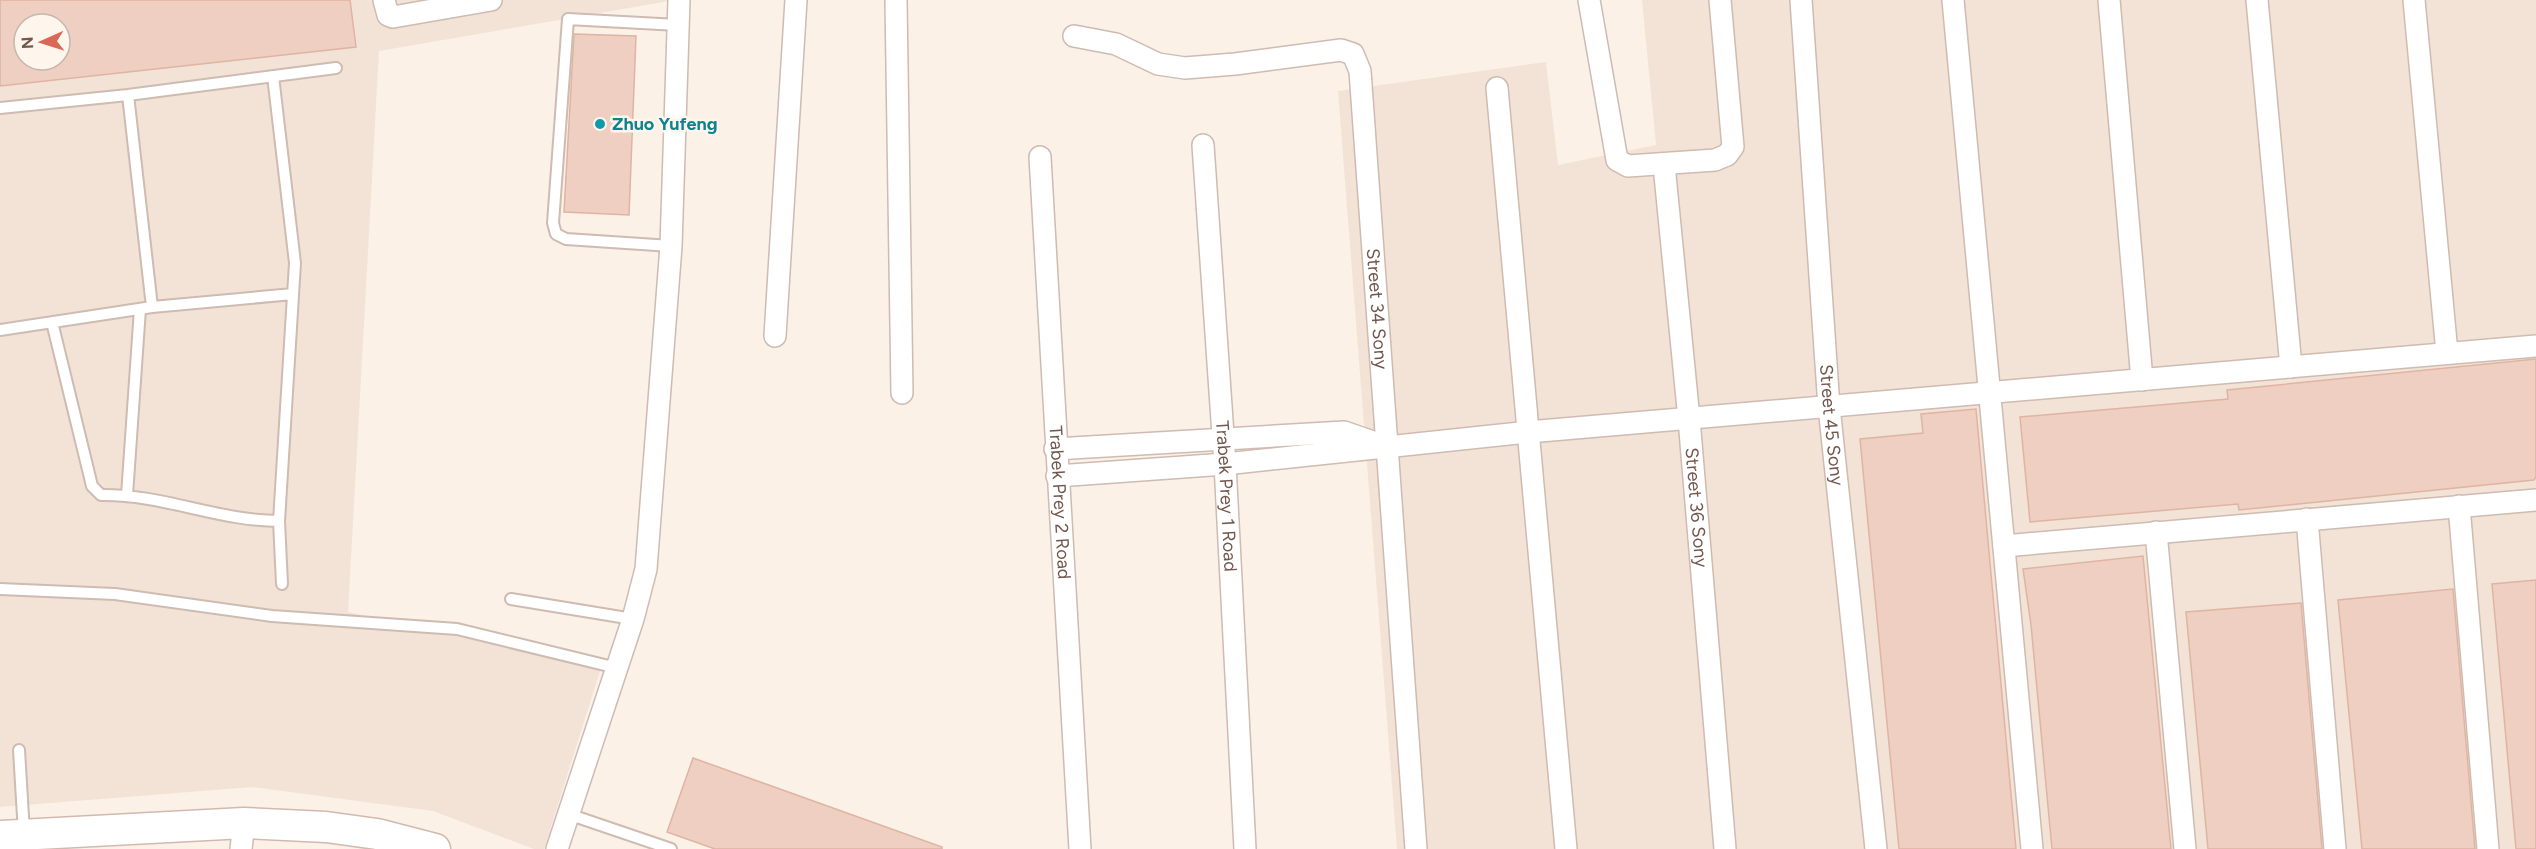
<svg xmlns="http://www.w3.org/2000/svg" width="2536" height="849" viewBox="0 0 2536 849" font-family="Figtree,sans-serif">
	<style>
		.residential { fill: #f2e3d6 }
		.building { fill: #eecfc1; stroke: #dfb4a3; stroke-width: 1.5; fill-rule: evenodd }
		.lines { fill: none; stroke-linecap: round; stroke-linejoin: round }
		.lane-casing { stroke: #cebbb1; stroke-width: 14 }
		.street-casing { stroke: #cebbb1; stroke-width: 24 }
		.secondary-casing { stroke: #d0baaf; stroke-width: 33 }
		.lane { stroke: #fff; stroke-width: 10 }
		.street { stroke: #fff; stroke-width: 21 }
		.secondary { stroke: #fff; stroke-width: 30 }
		.culture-dot { fill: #0f9aa8; stroke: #fef6ed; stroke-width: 2 }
		.labels { text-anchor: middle; stroke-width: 5; stroke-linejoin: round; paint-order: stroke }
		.culture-label { font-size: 18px; font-weight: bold; fill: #0d838f; stroke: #fef6ed; text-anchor: start }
		.street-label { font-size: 18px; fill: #72574d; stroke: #fef6ed }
	</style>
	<rect width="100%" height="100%" fill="#fbf1e7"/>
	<!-- residential -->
	<path class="residential" d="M 330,0 L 675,0 L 379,51 L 348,612 L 601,668 L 544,849 L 534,849 L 433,811 L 252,787 L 0,807 L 0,63 L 60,60 Z
		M 1642,0 L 2536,0 L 2536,849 L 1397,849 L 1338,91 L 1546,62 L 1558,165 L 1656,145 Z"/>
	<!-- building -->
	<path class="building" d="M 0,0 L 350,0 L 356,47 L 0,86 ZM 24,24 L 60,24 L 60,60 L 24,60 Z
		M 574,34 L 636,36 L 629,215 L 564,212 Z
		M 2536,359 L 2536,477 L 2534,480 L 2239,510 L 2238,504 L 2030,522 L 2020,417 L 2228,399 L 2227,390 Z
		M 1976,409 L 2016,849 L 1899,849 L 1860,439 L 1923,433 L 1921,414 Z
		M 2143,556 L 2171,849 L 2052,849 L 2031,625 L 2023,569 Z
		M 2536,580 L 2536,849 L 2516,849 L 2492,584 Z
		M 2453,589 L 2475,849 L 2362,849 L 2338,600 Z
		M 2301,603 L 2322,849 L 2208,849 L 2186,612 Z
		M 693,758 L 942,847 L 942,849 L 715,849 L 667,832 Z"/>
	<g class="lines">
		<!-- lane casing -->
		<g class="lane-casing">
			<path id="lane" d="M 273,76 L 295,263 L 279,521 L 282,584
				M 128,95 L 152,307
				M 0,108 L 128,95 L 336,68
				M 671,246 L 566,239 L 556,234 L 553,223 L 568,19 L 678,25
				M 52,322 L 92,486 L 101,495 C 162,494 219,521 279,521
				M 0,330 L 152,307 L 293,294
				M 127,495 L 140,309
				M 0,589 L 115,594 L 272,616 L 457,629 L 617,668
				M 511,599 L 633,619
				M 19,750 L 24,833
				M 568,814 L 671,849"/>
		</g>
		<!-- street casing -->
		<g class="street-casing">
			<g id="street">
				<path d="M 384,0 L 388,15 L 393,17 L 491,0"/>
				<path d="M 896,0 L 902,393"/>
				<path d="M 1589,0 L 1617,160 L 1628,166 L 1715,160 L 1727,155 L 1733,147 L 1720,0"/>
				<path id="s1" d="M 1801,0 L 1829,407 L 1876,849"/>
				<path d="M 1953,0 L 2032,849"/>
				<path d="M 2109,0 L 2142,380"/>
				<path d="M 2257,0 L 2291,367"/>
				<path d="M 2414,0 L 2447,353"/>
				<path id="s2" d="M 1074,36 L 1116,44 L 1158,64 L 1185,68 L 1235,64 L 1341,50 L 1353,54 L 1360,71 L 1416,849"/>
				<path d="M 1497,88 L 1566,849"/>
				<path id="s3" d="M 1203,145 L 1225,464 L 1245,849"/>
				<path id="s4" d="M 1040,157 L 1080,849"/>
				<path id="s5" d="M 1664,165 L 1689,419 L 1725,849"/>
				<path d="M 775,336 L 796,0"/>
				<path d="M 1055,449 L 1344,432 L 1376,443"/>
				<path d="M 1057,476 L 1225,464 L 1528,432 L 2536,346"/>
				<path d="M 2459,506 L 2488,849"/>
				<path d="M 2307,519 L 2335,849"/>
				<path d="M 2156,532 L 2185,849"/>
				<path d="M 2004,546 L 2536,500"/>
				<path d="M 241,849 L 244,823"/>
				<path d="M 557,849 L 633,619 L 646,569 L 671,246 L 679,0"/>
			</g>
		</g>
		<!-- secondary casing -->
		<g class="secondary-casing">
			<path id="secondary" d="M 0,836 L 244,823 L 326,827 L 377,834 L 435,849"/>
		</g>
		<!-- lane -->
		<use href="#lane" class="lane"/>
		<!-- street -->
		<use href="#street" class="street"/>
		<!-- secondary -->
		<use href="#secondary" class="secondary"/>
	</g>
	<!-- markers -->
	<circle class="culture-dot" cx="600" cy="124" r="6"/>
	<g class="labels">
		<!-- culture labels -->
		<g class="culture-label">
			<text x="612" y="130">Zhuo Yufeng</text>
		</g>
		<!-- street labels -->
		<g class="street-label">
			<text dy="6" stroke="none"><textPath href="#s2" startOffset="543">Street 34 Sony</textPath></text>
			<text dy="6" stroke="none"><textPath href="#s1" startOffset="426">Street 45 Sony</textPath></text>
			<text dy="6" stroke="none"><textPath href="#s3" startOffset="352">Trabek Prey 1 Road</textPath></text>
			<text dy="6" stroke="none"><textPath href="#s4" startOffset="346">Trabek Prey 2 Road</textPath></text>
			<text dy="6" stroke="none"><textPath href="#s5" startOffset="344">Street 36 Sony</textPath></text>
		</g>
	</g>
	<!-- north arrow -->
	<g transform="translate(42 42) rotate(267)"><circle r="28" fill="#fef6ed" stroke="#c6b6ad" stroke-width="1.5"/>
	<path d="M0-4.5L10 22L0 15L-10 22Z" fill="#db6856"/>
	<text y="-9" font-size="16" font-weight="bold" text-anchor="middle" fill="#72574d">N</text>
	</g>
</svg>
